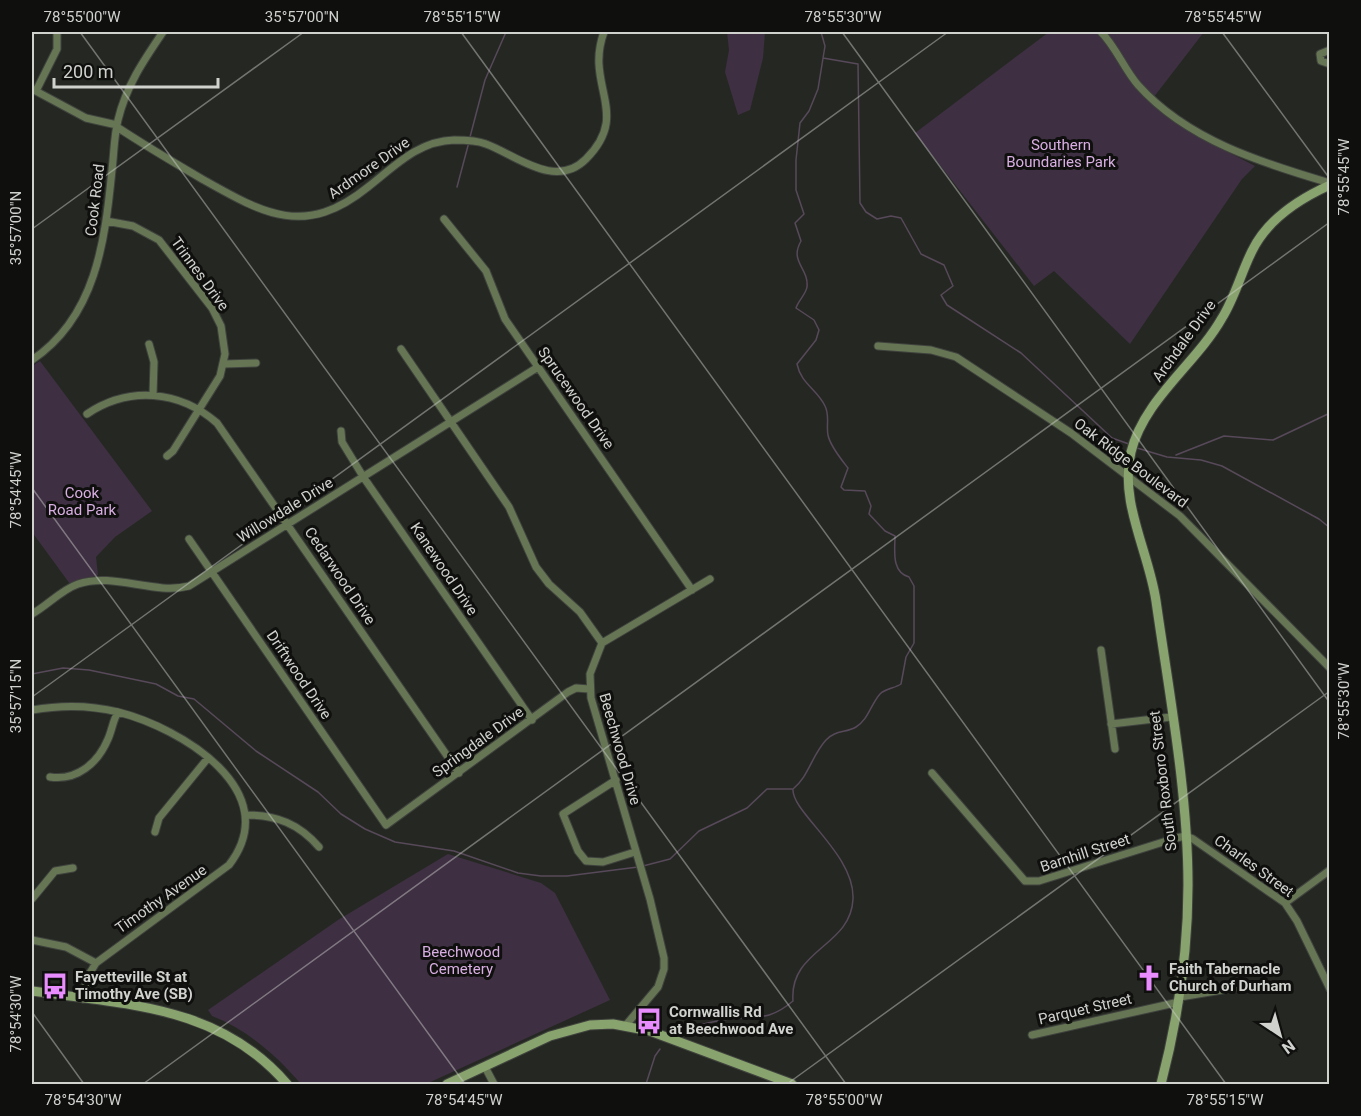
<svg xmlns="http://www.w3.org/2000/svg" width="1361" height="1116" viewBox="0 0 1361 1116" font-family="Roboto,sans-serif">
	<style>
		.green { fill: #3e2f42 }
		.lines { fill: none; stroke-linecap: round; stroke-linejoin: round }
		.stream { stroke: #57495a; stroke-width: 1.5 }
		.street-casing { stroke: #40433e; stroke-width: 9 }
		.secondary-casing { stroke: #40433e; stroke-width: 11 }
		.street { stroke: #667655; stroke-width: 7 }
		.secondary { stroke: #89a36e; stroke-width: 9 }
		.ticks { fill: none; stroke: #d0d2ce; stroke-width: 1.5; stroke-opacity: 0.45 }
		.labels { text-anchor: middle; stroke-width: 6; stroke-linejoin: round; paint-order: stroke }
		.park-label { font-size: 15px; fill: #d9aee3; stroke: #0f100e }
		.street-label { font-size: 15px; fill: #d0d2ce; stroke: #0f100e }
		.poi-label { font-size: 15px; font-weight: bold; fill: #d0d2ce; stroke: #0f100e; text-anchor: start }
		.neatline { fill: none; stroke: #d0d2ce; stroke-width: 2 }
		.ticks-label { font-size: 15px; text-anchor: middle; fill: #d0d2ce }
	</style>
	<rect width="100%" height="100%" fill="#252822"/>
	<!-- green -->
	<path class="green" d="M 727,32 L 765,32 L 763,58 L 750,110 L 738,115 L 725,72 L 729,50 Z
		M 1049,32 L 1204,32 L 1150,102 L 1201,138 L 1255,166 L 1242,179 L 1130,344 L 1054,271 L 1034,286 L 915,133 Z
		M 40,361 L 152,511 L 115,537 L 96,557 L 98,575 L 70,584 L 32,532 L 32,366 Z
		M 448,854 L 541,883 L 555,893 L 610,1000 L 426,1084 L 301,1084 C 277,1056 248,1030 212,1016 L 208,1010 L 338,920 Z"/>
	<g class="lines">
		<!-- stream -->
		<path class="stream" d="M 823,58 L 858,64 L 860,203 L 866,212 L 877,219 L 891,216 L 901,218 L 921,254 L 944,265 L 953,286 L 941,295 L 947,305 L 1021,353 L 1112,438 L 1129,444
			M 470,137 L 485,80 L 506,32
			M 457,187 L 469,142
			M 1137,448 L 1167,457 L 1201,460 L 1222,466 L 1319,519 L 1330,528
			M 1176,455 L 1224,436 L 1273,440 L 1330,413
			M 32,674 L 63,668 L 89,670 L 156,684 L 178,696 L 194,699 L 256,751 L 318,792 L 341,814 L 365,829 L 395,842 L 454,851 L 518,873 L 541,876 L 567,876 L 638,867
			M 793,789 C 809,776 812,755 826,740 C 835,730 846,733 856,727 C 868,720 871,704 880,694 C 885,689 895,688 901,684 L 906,657 L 914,643 L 914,586 L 909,577 C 891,572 895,550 895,536 L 885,531 L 869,514 L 871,506 L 865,491 L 844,490 L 841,487 L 848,468 C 841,459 830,446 828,435 C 826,425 830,416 825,406 C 817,389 801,384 797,364 L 816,340 L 819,330 L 814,320 L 796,308 C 798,301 806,294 807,287 C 809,268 789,262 801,241 L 795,223 L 804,214 L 796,190 L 796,160 L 800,123 L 809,111 L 818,89 L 825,46 L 821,32
			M 643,866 L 670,859 L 699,831 L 747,808 L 767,789 L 792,789
			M 684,1029 C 702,1024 722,1019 741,1018 C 764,1017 774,1017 793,1001 C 789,949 851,947 853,899 C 855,854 791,812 793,789
			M 646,1084 L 655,1056 L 660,1049"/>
		<!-- street casing -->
		<g class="street-casing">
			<path id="street" d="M 1101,32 C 1116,47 1124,69 1138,85 C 1187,140 1262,163 1330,183
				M 1330,50 L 1320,54 L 1321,61 L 1330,64
				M 32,89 L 86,118 L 117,125
				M 36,91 L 57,49 L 57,32
				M 117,127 C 144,145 173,162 202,179 C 264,214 305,238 368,187 C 395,166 418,141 454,140 C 464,140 476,140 486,144 C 516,155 555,190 586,159 C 632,113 584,86 604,32
				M 444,219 L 486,271 L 505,319 L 692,590
				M 106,221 L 133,226 L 159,240 L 212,308 L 221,326 L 225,354 L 220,376 L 173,451 L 167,456
				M 149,344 L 154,362 L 153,395
				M 878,346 L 931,350 L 956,357 L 1071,433 L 1180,516 L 1330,668
				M 401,349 L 509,507 L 536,567 L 549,584 L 580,612 L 602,643
				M 32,360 C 96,317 105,241 112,170 C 114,154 114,136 118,120 C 126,86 144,60 163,32
				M 224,364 L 256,363
				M 87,414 C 129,386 179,390 217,423 L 459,773
				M 341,431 L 342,442 L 364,478 L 532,720
				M 189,539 L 386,825 L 568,692 L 576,688 L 589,689
				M 32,614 C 48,605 61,590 78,584 C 114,572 153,595 189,586 L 538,367
				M 1101,650 L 1115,749
				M 32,710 C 60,705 90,705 118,712 C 181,728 286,791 229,865 L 96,963 L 88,976 L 83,999
				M 1111,724 L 1171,717
				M 932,773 L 1025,881 L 1039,881 L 1176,838 L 1186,836 L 1193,839 L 1285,903 L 1297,921 L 1330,989
				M 50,777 C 77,781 98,763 108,739 C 112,730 113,720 118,712
				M 616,780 L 563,814 L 578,851 L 586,861 L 603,862 L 635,852
				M 246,815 C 277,815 299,824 319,847
				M 155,832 L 159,818 L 208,758
				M 32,899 L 55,871 L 73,868
				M 1285,903 L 1330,870
				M 32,940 L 66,947 L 96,963
				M 1180,997 L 1240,987
				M 626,1025 L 658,987 L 664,969 L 664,958 L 650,899 L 591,698 L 590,674 L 602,643 L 710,579
				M 1032,1035 L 1179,1002
				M 485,1067 L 494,1084"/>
		</g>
		<!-- secondary casing -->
		<g class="secondary-casing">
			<path id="secondary" d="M 32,991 C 127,1005 219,1005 287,1084
				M 447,1084 L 550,1036 L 590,1025 L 613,1024 L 650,1031 L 792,1084
				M 1161,1084 C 1178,1019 1188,953 1188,885 C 1188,793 1169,692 1156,601 C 1149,552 1119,502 1131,452 C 1144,399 1196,364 1222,318 C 1235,297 1241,273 1252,251 C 1267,220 1299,199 1330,185"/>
		</g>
		<!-- street -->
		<use href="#street" class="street"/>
		<!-- secondary -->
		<use href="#secondary" class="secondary"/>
	</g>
	<!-- ticks -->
	<path class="ticks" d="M 80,32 L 846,1084M 461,32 L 1226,1084M 842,32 L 1330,703M 1222,32 L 1330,179M 32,229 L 304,32M 32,488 L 465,1084M 32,697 L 948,32M 32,1012 L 84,1084M 143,1084 L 1330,222M 787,1084 L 1330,691"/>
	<!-- icons -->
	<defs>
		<g id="church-bare" transform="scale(2.07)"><path d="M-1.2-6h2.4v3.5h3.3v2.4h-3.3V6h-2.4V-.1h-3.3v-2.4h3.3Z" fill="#e98dfe" stroke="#0f100e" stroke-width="2.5" paint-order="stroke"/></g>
		<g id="bus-bare" transform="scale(2.07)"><path d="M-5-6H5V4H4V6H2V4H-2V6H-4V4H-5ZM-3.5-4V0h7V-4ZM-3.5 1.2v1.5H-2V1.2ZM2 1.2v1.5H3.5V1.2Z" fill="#e98dfe" stroke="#0f100e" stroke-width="2.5" paint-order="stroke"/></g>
	</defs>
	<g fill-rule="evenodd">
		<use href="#church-bare" x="1149" y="978"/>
		<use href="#bus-bare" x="55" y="986"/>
		<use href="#bus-bare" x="649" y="1021"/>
	</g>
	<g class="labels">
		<!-- park labels -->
		<g class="park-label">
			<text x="1061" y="150">Southern<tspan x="1061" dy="17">Boundaries Park</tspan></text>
			<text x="82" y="498">Cook<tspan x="82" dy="17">Road Park</tspan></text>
			<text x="461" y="957">Beechwood<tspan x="461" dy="17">Cemetery</tspan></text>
		</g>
		<!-- street labels -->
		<g class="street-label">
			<text transform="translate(369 168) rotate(-35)" y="5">Ardmore Drive</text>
			<text transform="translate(95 200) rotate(-83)" y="5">Cook Road</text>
			<text transform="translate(200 274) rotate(54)" y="5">Trinnes Drive</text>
			<text transform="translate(1184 341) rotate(-54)" y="5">Archdale Drive</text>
			<text transform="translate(576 398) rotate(55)" y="5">Sprucewood Drive</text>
			<text transform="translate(1131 463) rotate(37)" y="5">Oak Ridge Boulevard</text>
			<text transform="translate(285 510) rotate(-32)" y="5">Willowdale Drive</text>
			<text transform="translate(444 569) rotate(56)" y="5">Kanewood Drive</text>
			<text transform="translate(340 576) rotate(56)" y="5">Cedarwood Drive</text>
			<text transform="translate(299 675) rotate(56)" y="5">Driftwood Drive</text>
			<text transform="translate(478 742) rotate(-36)" y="5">Springdale Drive</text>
			<text transform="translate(620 749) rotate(74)" y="5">Beechwood Drive</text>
			<text transform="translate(1163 781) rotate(-97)" y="5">South Roxboro Street</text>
			<text transform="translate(1085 853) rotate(-18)" y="5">Barnhill Street</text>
			<text transform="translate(1254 866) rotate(36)" y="5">Charles Street</text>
			<text transform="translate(161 899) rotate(-35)" y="5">Timothy Avenue</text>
			<text transform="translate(1085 1009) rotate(-13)" y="5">Parquet Street</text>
		</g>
		<!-- poi labels -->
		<g class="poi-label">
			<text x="1169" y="974">Faith Tabernacle<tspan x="1169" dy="17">Church of Durham</tspan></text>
			<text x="75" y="982">Fayetteville St at<tspan x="75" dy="17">Timothy Ave (SB)</tspan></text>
			<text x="669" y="1017">Cornwallis Rd<tspan x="669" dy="17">at Beechwood Ave</tspan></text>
		</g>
	</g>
	<!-- border -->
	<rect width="1361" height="1116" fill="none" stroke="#0f100e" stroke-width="66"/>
	<!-- north arrow -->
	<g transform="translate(1280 1035) rotate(144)" stroke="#0f100e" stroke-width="4.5" paint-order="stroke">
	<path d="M0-4.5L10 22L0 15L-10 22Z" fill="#d0d2ce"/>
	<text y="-9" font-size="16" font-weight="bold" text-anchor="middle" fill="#d0d2ce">N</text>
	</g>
	<!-- scale -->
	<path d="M54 78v9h164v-9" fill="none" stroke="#d0d2ce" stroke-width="3"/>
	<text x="63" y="78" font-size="18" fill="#d0d2ce" stroke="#0f100e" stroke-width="4.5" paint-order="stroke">200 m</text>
	<rect x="33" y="33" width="1295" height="1050" class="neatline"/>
	<g class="ticks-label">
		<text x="82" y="22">78°55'00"W</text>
		<text x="302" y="22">35°57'00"N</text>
		<text x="462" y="22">78°55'15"W</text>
		<text x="843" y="22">78°55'30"W</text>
		<text x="1223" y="22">78°55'45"W</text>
		<text transform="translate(1344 177) rotate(-90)" y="5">78°55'45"W</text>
		<text transform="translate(16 228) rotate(-90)" y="5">35°57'00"N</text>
		<text transform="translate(16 490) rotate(-90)" y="5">78°54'45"W</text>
		<text transform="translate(16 696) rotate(-90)" y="5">35°57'15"N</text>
		<text transform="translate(1344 701) rotate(-90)" y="5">78°55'30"W</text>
		<text transform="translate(16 1014) rotate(-90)" y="5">78°54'30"W</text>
		<text x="83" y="1105">78°54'30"W</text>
		<text x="464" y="1105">78°54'45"W</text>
		<text x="844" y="1105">78°55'00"W</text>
		<text x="1225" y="1105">78°55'15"W</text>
	</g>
</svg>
